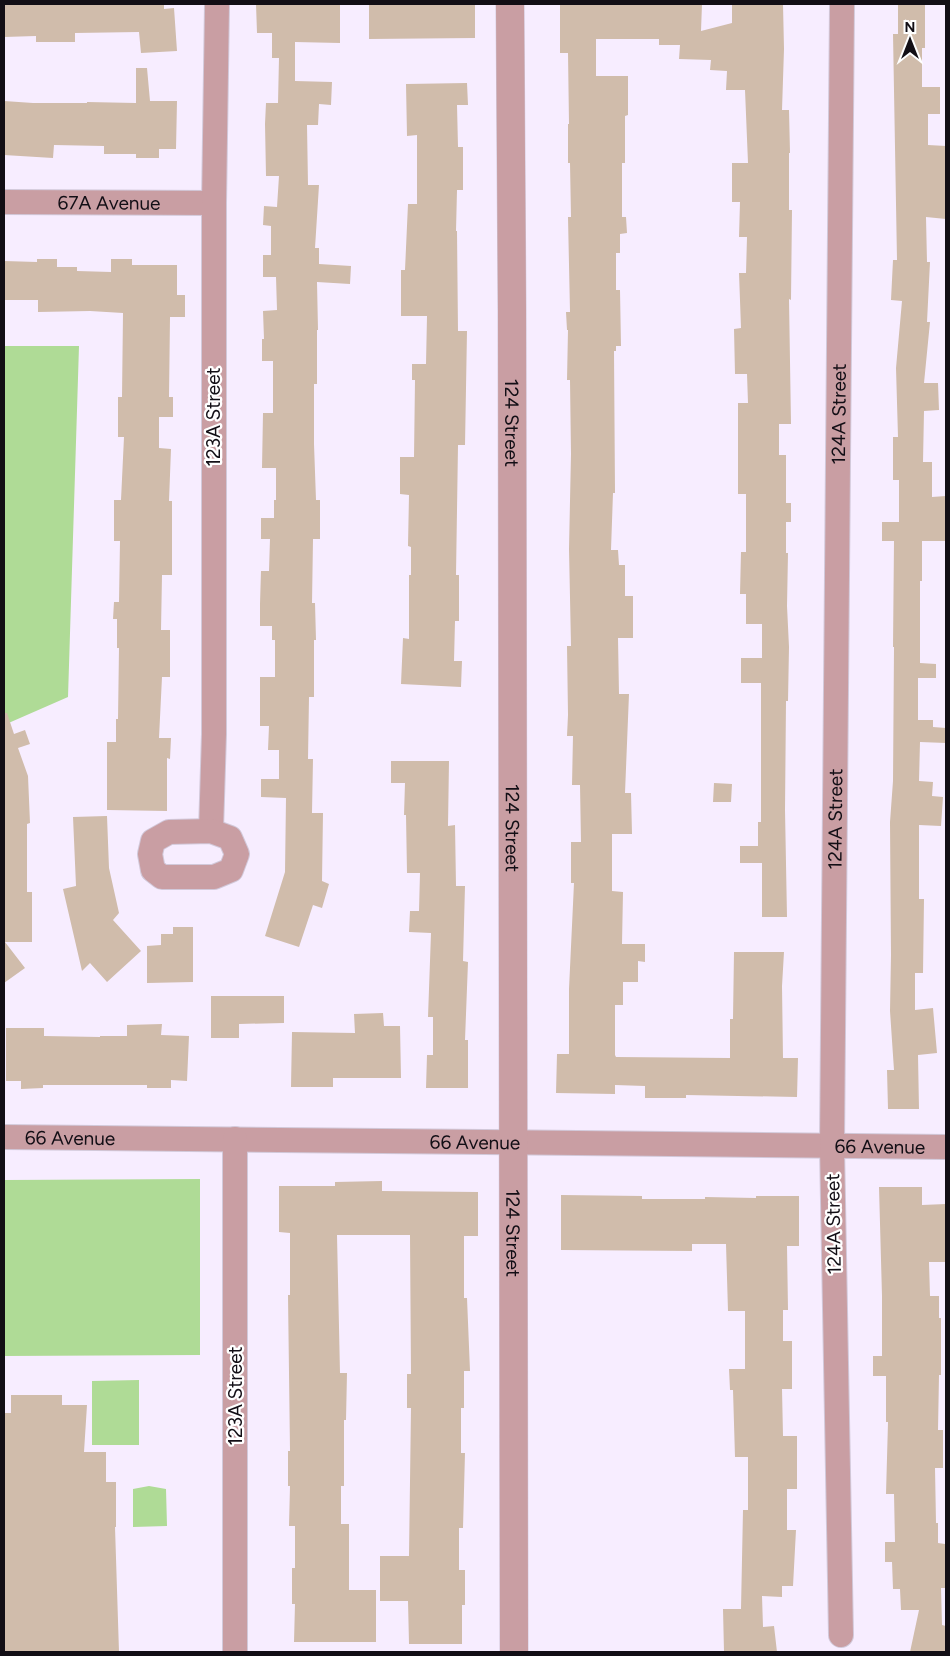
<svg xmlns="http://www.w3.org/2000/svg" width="950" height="1656" viewBox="0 0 950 1656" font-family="Figtree,sans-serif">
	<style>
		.green { fill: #afdb96 }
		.building { fill: #d0bcab }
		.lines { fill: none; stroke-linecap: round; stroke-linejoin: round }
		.minor-casing { stroke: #d2c9da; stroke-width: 26 }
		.tertiary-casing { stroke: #d2c9da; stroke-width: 29 }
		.minor { stroke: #c99ea3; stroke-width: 24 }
		.tertiary { stroke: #c99ea3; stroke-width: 28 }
		.labels { text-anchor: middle; stroke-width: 4.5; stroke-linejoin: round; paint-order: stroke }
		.street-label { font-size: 19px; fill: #120e15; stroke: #fff }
	</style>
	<rect width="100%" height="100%" fill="#f7edff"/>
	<!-- green -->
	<path class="green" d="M 4,346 L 79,346 L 68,697 L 4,725 Z
		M 200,1179 L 200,1355 L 4,1356 L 4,1180 Z
		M 139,1380 L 139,1445 L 92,1445 L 92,1381 Z
		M 149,1486 L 166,1489 L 167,1526 L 133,1527 L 133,1489 Z"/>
	<!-- building -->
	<path class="building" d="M 4,4 L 164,4 L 164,9 L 174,8 L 177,51 L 141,53 L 139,32 L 75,33 L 75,42 L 36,42 L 36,36 L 4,37 Z
		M 256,4 L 340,4 L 340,43 L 295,42 L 295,81 L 332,82 L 331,105 L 319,104 L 318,125 L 307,125 L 308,185 L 319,185 L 315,248 L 319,248 L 319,264 L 351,266 L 350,284 L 317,282 L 318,330 L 317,330 L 317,384 L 314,384 L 314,444 L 316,500 L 320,500 L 320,539 L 313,539 L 312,603 L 315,603 L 316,640 L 314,640 L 314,697 L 309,697 L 308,759 L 313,759 L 312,813 L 323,813 L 322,881 L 329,884 L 322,908 L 313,905 L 299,947 L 265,936 L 285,872 L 286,798 L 261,797 L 261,779 L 279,779 L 279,750 L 268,750 L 269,726 L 260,726 L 260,677 L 275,677 L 275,640 L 272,640 L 272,626 L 260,626 L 260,604 L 261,571 L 269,571 L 270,539 L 261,539 L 261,518 L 274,518 L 274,500 L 276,500 L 276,468 L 262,468 L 263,413 L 273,413 L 273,361 L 262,361 L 262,339 L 264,339 L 263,311 L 277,310 L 276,277 L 263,277 L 263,255 L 271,255 L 271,226 L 263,225 L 264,206 L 277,207 L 279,176 L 266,176 L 265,124 L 266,103 L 278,103 L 279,58 L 272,58 L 272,33 L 257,33 Z
		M 369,4 L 475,4 L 475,38 L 369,39 Z
		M 560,4 L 702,4 L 701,31 L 732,23 L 732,4 L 783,4 L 784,49 L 782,110 L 789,110 L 790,153 L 789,153 L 789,210 L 792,210 L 791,300 L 789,299 L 791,424 L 779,424 L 779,455 L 786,455 L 786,503 L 791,503 L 791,522 L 786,522 L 786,553 L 788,553 L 787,606 L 789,647 L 788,701 L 786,701 L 785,810 L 787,917 L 762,917 L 762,863 L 740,863 L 740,846 L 758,846 L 758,822 L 761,822 L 761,683 L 741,683 L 741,658 L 762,658 L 762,624 L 746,624 L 746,594 L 740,594 L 741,552 L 746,552 L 746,494 L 738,494 L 738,403 L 748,403 L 747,374 L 735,374 L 734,329 L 741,328 L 739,273 L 746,273 L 747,237 L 739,237 L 740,202 L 732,202 L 732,163 L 748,163 L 745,90 L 726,90 L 727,71 L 710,70 L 711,60 L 679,59 L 680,45 L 659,45 L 659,39 L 596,39 L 596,76 L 628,76 L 628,115 L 625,116 L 625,163 L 622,163 L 622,217 L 626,217 L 627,233 L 620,234 L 620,253 L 616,253 L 616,290 L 620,290 L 621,346 L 616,346 L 616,351 L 614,351 L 615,493 L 613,493 L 611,550 L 618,550 L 619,565 L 625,565 L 625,596 L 633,596 L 633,638 L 618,638 L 619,694 L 629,694 L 625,793 L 631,793 L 632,834 L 612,834 L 612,891 L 623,892 L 622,944 L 645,944 L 645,962 L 638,961 L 638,982 L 623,982 L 623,1005 L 615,1005 L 615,1055 L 616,1057 L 730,1058 L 730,1019 L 733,1019 L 734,952 L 784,952 L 782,986 L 783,1058 L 798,1058 L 797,1097 L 686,1095 L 686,1098 L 645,1098 L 645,1086 L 615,1085 L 615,1094 L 556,1093 L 557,1054 L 569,1054 L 569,989 L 574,883 L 571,883 L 571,842 L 581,842 L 580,785 L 572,785 L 573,736 L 567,736 L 568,715 L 567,646 L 571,646 L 569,549 L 571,454 L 570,380 L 567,380 L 568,330 L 567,330 L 566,312 L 570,312 L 568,217 L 571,217 L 570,163 L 568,163 L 568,124 L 569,124 L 568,53 L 560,53 Z
		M 898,4 L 925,4 L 925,48 L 922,48 L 922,87 L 940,87 L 940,114 L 928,114 L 928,145 L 946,146 L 946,219 L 926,217 L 927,262 L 930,262 L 927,322 L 930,322 L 924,383 L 938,383 L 939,410 L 924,411 L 923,462 L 932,462 L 932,497 L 946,496 L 946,541 L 922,541 L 922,581 L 920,581 L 920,663 L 936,664 L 936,678 L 918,678 L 918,720 L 933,720 L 933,727 L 946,728 L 946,743 L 920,742 L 919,781 L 933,782 L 932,796 L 943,797 L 941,826 L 919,825 L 919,899 L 924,899 L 923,973 L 915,973 L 915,1010 L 933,1008 L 937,1053 L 918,1055 L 919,1109 L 888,1109 L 887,1070 L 894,1070 L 890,1011 L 891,955 L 890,822 L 893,781 L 894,647 L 893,647 L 894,541 L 882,541 L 882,522 L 899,522 L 899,480 L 893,480 L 893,437 L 898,437 L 896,368 L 902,301 L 891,300 L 893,260 L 897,260 L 893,34 L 898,34 Z
		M 136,68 L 147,68 L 150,101 L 177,101 L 176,149 L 159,149 L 159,158 L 136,158 L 136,154 L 104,154 L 104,146 L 54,145 L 53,158 L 4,155 L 4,101 L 33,103 L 87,103 L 87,102 L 136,103 Z
		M 467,83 L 468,105 L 457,105 L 458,147 L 463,147 L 463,190 L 457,190 L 456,231 L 457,231 L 458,331 L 467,331 L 465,445 L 458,445 L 456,575 L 459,575 L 459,621 L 455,621 L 454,661 L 462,661 L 461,687 L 401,684 L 403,638 L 409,639 L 409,575 L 411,575 L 411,547 L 408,546 L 409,495 L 400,494 L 400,457 L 414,457 L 415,380 L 412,380 L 412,364 L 426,364 L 427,316 L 401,316 L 401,270 L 405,270 L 408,204 L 417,204 L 417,135 L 407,136 L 406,84 Z
		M 37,259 L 57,259 L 57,267 L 77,267 L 77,271 L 111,272 L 111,259 L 132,259 L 132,265 L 177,265 L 177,295 L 185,295 L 185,317 L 170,317 L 169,397 L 173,397 L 173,417 L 159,417 L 159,448 L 171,449 L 169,501 L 172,501 L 172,575 L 162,575 L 161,630 L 170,630 L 170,677 L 162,677 L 159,738 L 171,738 L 170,759 L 167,758 L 167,811 L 107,810 L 107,742 L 116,742 L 116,719 L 118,719 L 119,648 L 117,648 L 117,619 L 113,619 L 114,602 L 119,602 L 120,541 L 114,541 L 114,500 L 121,500 L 124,437 L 118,437 L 118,397 L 122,397 L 123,313 L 90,311 L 38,312 L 38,300 L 4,300 L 4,261 L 37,262 Z
		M 4,713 L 7,713 L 14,734 L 25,730 L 30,744 L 18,748 L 28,776 L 30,823 L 27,824 L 27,892 L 32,892 L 32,942 L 5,942 L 25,968 L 4,983 Z
		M 391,761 L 449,761 L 448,826 L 455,825 L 456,886 L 465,886 L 463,961 L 468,962 L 465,1040 L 468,1040 L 468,1088 L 426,1088 L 427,1055 L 433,1055 L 433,1017 L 428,1017 L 431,933 L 409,932 L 410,911 L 419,911 L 420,873 L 407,873 L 406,815 L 404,815 L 405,783 L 391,783 Z
		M 714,783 L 732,784 L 731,802 L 713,802 Z
		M 107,816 L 109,868 L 119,913 L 113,920 L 141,951 L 107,982 L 90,963 L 82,971 L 63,889 L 76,886 L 73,817 Z
		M 173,927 L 193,927 L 193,982 L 147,983 L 147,946 L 161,945 L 161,934 L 173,934 Z
		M 211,996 L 284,996 L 284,1023 L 239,1024 L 239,1038 L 211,1038 Z
		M 383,1013 L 384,1026 L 400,1026 L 401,1078 L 333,1078 L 333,1087 L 291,1087 L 292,1032 L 355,1033 L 354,1014 Z
		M 162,1024 L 161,1035 L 189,1036 L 187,1081 L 171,1080 L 171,1088 L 147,1088 L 147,1085 L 43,1085 L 43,1088 L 21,1089 L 21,1081 L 6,1081 L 6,1028 L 44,1028 L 44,1036 L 100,1037 L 100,1036 L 127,1036 L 127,1025 Z
		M 382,1181 L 382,1191 L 478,1192 L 478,1236 L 464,1236 L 464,1298 L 467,1298 L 470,1371 L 464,1371 L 464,1408 L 461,1408 L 461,1453 L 465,1453 L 463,1528 L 459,1528 L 459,1570 L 465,1570 L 465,1605 L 462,1605 L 462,1644 L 409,1644 L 408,1601 L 380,1601 L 380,1556 L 409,1556 L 411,1408 L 407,1408 L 407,1374 L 411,1374 L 410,1235 L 337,1235 L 340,1373 L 347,1373 L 346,1420 L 344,1420 L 344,1486 L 341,1486 L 341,1524 L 349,1524 L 349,1590 L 376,1590 L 376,1642 L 294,1642 L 295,1604 L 292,1604 L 292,1568 L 295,1568 L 295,1526 L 289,1526 L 290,1486 L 288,1486 L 288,1451 L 290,1451 L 288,1295 L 290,1295 L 290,1233 L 279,1232 L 279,1186 L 335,1186 L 335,1182 Z
		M 879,1187 L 922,1187 L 922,1205 L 946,1204 L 946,1262 L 929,1262 L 930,1296 L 939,1296 L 939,1318 L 941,1318 L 941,1375 L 939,1375 L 938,1430 L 943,1430 L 943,1468 L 935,1468 L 936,1523 L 938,1523 L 938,1543 L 945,1544 L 946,1588 L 941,1588 L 942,1625 L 946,1626 L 946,1652 L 910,1652 L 919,1610 L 901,1610 L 900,1589 L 893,1589 L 892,1562 L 885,1562 L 885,1542 L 895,1542 L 894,1494 L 886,1494 L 888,1422 L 886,1422 L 886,1376 L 873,1376 L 873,1356 L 882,1356 L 882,1296 Z
		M 561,1195 L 642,1196 L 642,1199 L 705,1199 L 705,1197 L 756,1198 L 756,1196 L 799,1196 L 799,1246 L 787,1246 L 788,1310 L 783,1310 L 783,1341 L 792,1341 L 792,1389 L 782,1389 L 783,1436 L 797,1436 L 797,1489 L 787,1489 L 787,1530 L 796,1530 L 793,1586 L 782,1586 L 782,1597 L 762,1596 L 763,1627 L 774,1626 L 777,1652 L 724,1652 L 723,1609 L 741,1609 L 743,1510 L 748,1510 L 748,1457 L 735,1457 L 733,1390 L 730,1390 L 729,1369 L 745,1369 L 745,1311 L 728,1311 L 726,1244 L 692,1244 L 692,1251 L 561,1250 Z
		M 11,1395 L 62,1395 L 62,1405 L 87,1405 L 84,1452 L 106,1452 L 106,1482 L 116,1482 L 116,1527 L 115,1527 L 119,1652 L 4,1652 L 4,1413 L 11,1413 Z"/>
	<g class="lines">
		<!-- minor casing -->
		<g class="minor-casing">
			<g id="minor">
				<path id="s1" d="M 4,202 L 214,203"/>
				<path d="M 211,831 L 214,734 L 214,203 L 217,4"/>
				<path d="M 211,831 L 230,838 L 237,854 L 231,870 L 214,877 L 162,877 L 153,870 L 150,854 L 153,841 L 169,832 Z"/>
				<path id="s2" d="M 4,1137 L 946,1147"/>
				<path d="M 235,1139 L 235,1652"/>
				<path id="s3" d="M 841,1635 L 832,1146 L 842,4"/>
			</g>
		</g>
		<!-- tertiary casing -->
		<g class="tertiary-casing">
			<g id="tertiary">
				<path id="s4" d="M 510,4 L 512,310 L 514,1652"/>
			</g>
		</g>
		<!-- minor -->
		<use href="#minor" class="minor"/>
		<!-- tertiary -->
		<use href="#tertiary" class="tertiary"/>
	</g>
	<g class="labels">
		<!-- street labels -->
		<g class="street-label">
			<text dy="7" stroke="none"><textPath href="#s1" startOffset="105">67A Avenue</textPath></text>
			<text dy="7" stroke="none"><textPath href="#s3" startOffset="1221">124A Street</textPath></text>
			<text transform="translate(213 417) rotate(-90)" y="7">123A Street</text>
			<text dy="7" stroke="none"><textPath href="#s4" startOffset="419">124 Street</textPath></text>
			<text dy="7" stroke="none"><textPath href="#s3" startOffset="816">124A Street</textPath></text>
			<text dy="7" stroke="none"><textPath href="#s4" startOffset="824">124 Street</textPath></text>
			<text dy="7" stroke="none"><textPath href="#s2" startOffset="66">66 Avenue</textPath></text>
			<text dy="7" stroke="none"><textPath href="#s2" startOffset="471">66 Avenue</textPath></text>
			<text dy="7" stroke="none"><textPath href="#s2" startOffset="876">66 Avenue</textPath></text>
			<text transform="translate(833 1224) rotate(-91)" y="7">124A Street</text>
			<text dy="7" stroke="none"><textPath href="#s4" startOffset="1229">124 Street</textPath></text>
			<text transform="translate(235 1396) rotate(-90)" y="7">123A Street</text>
		</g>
	</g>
	<!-- border -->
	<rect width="950" height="1656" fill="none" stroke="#120e15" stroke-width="10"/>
	<!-- north arrow -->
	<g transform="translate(910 40)" stroke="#ffffff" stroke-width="4" paint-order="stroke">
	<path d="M0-4L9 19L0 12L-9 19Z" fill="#120e15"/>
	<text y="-8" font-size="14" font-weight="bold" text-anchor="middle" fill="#120e15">N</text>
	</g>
</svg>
